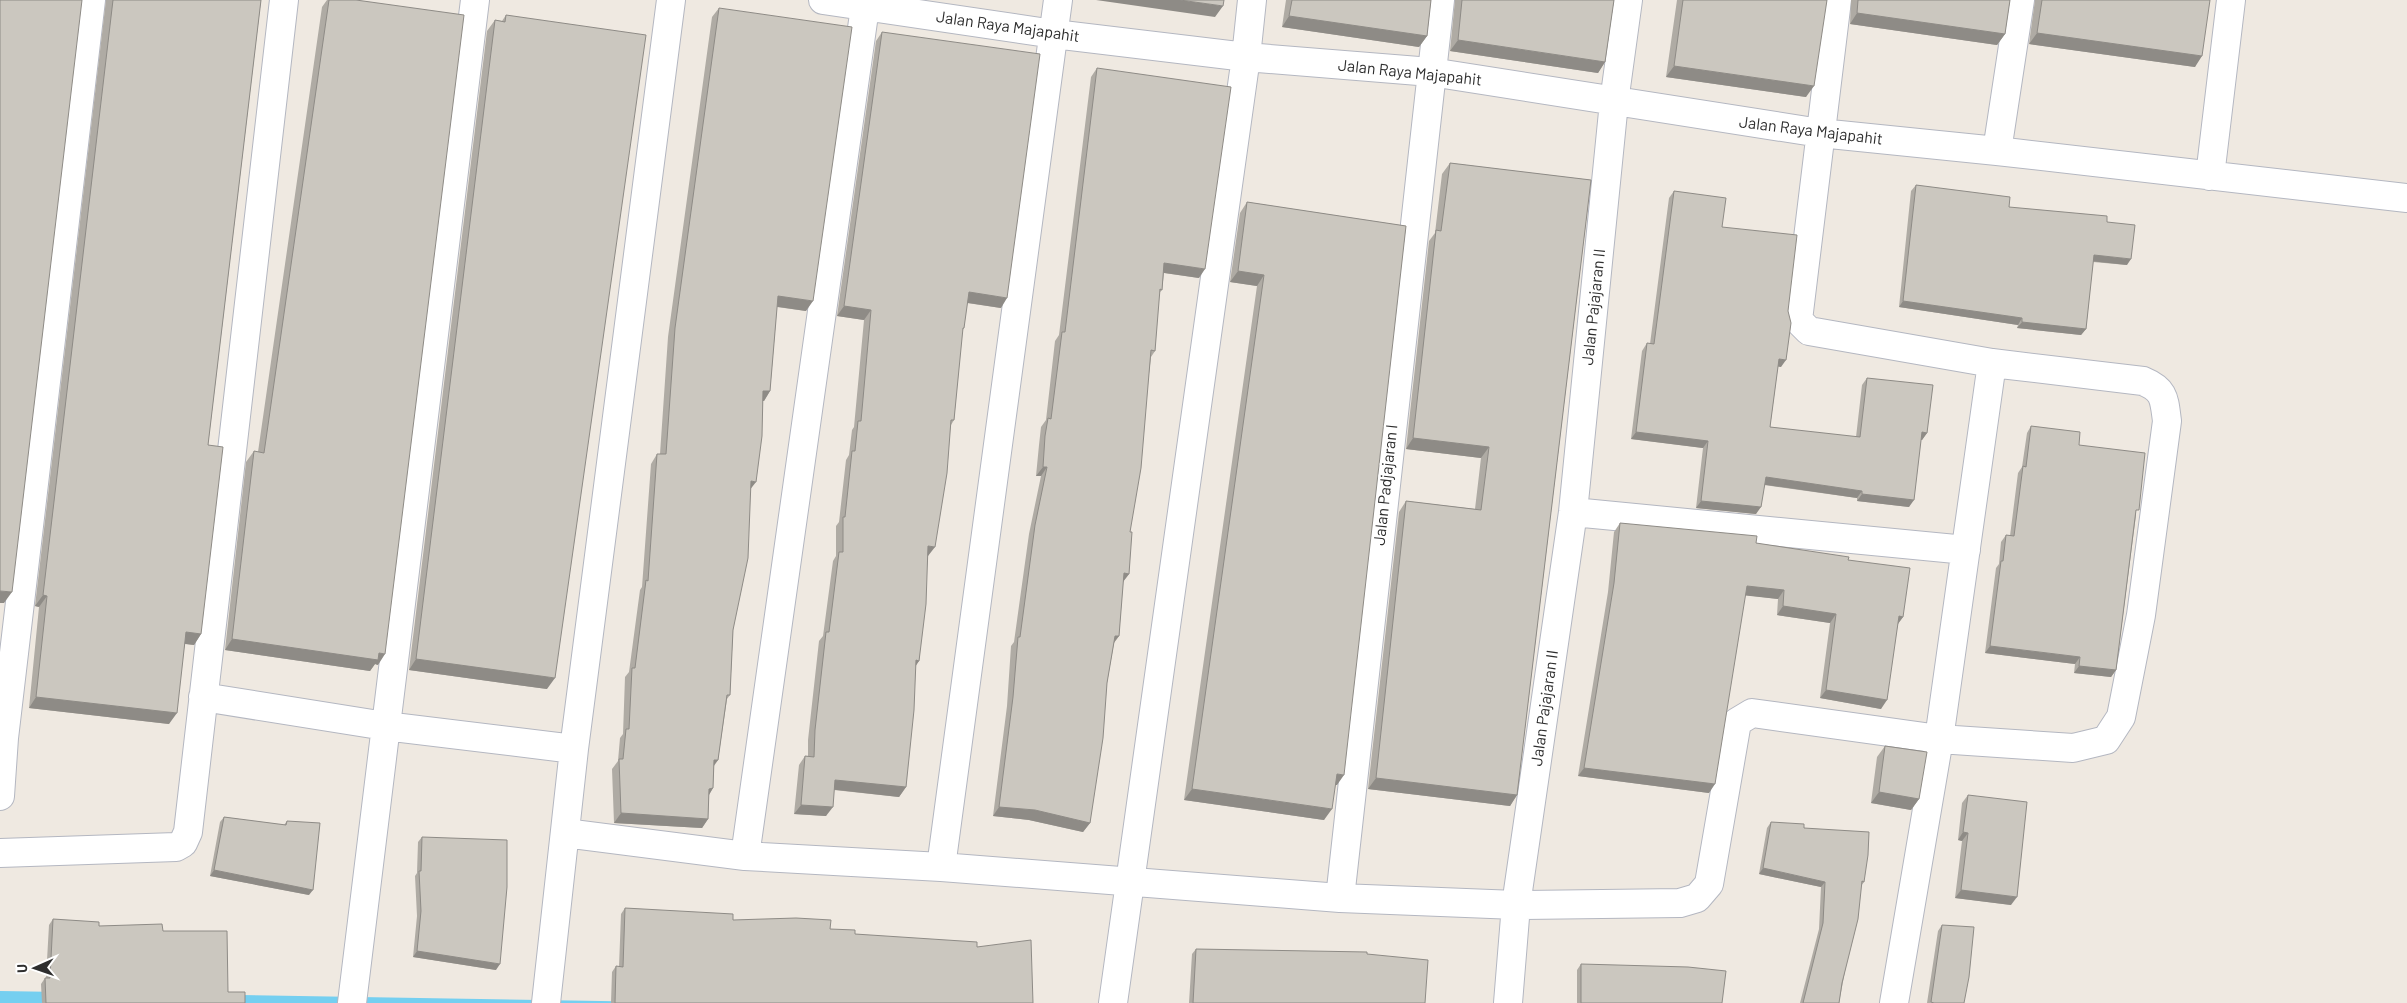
<svg xmlns="http://www.w3.org/2000/svg" width="2407" height="1003" viewBox="0 0 2407 1003" font-family="Barlow,sans-serif">
	<style>
		.water { fill: #75cff0 }
		.lines { fill: none; stroke-linecap: round; stroke-linejoin: round }
		.minor-casing { stroke: #b4b7c1; stroke-width: 30 }
		.minor { stroke: #fff; stroke-width: 28 }
		.wall { fill: #afaba4 }
		.shaded-wall { fill: #8e8b86 }
		.building { fill: #cbc7bf; stroke: #8e8b86 }
		.labels { text-anchor: middle; stroke-width: 4.5; stroke-linejoin: round; paint-order: stroke }
		.street-label { font-size: 16px; fill: #2e2e2e; stroke: #fff }
	</style>
	<rect width="100%" height="100%" fill="#efe9e1"/>
	<!-- water -->
	<path class="water" d="M 0,991 L 724,1003 L 0,1003 Z"/>
	<g class="lines">
		<!-- minor casing -->
		<g class="minor-casing">
			<path id="minor" d="M 823,0 L 1054,34 L 1246,57 L 1431,72 L 1820,133 L 1997,151 L 2407,198
				M 1997,151 L 2020,0
				M 2210,176 L 2231,0
				M 1573,512 L 1966,550
				M 203,697 L 385,726 L 574,749
				M 0,796 L 4,738 L 91,0
				M 565,833 L 745,856 L 941,867 L 1340,898 L 1516,905 L 1680,903 L 1697,898 L 1709,884 L 1737,722 L 1752,713 L 1939,739 L 2073,748 L 2106,740 L 2121,717 L 2141,615 L 2167,421 C 2164,399 2165,390 2143,381 L 1992,363 L 1809,331 L 1798,320 L 1837,0
				M 0,853 L 176,847 L 183,843 L 188,832 L 284,0
				M 745,856 L 866,0
				M 941,867 L 1058,0
				M 1340,898 L 1440,0
				M 352,1003 L 475,0
				M 546,1003 L 574,749 L 671,0
				M 1113,1003 L 1246,57 L 1252,0
				M 1508,1003 L 1516,905 L 1573,512 L 1614,102 L 1628,0
				M 1894,1003 L 1939,739 L 1992,363"/>
		</g>
		<!-- minor -->
		<use href="#minor" class="minor"/>
	</g>
	<!-- wall -->
	<path class="wall" d="M 106,0 L 261,0 L 208,445 L 201,634 L 194,645 L 185,644 L 169,724 L 29,708 L 39,607 L 35,606 Z
		M 327,0 L 356,0 L 378,665 L 375,664 L 370,671 L 225,650 L 246,462 L 254,451 L 258,452 L 322,7 Z
		M 1286,0 L 1431,0 L 1427,36 L 1419,47 L 1282,27 Z
		M 1455,0 L 1614,0 L 1605,62 L 1598,73 L 1450,51 Z
		M 1677,0 L 1827,0 L 1806,97 L 1666,77 Z
		M 1851,0 L 2010,0 L 2005,34 L 1997,45 L 1850,24 Z
		M 2035,0 L 2210,0 L 2195,67 L 2029,44 Z
		M 719,8 L 806,311 L 777,307 L 770,391 L 764,401 L 763,401 L 750,490 L 733,630 L 730,695 L 727,699 L 718,760 L 714,766 L 713,788 L 709,795 L 708,819 L 702,828 L 614,823 L 612,769 L 618,761 L 620,738 L 623,734 L 625,677 L 629,672 L 640,590 L 642,587 L 651,464 L 657,454 L 660,454 L 668,337 L 712,17 Z
		M 506,15 L 547,689 L 409,670 L 487,31 L 495,20 L 502,21 Z
		M 882,32 L 1001,308 L 967,303 L 964,328 L 962,331 L 954,420 L 951,425 L 928,556 L 919,661 L 915,666 L 906,787 L 899,797 L 834,790 L 826,816 L 794,814 L 799,765 L 805,756 L 808,756 L 808,740 L 819,641 L 823,636 L 833,561 L 836,556 L 836,526 L 839,522 L 846,460 L 849,455 L 852,430 L 854,427 L 864,320 L 837,316 L 876,41 Z
		M 1097,68 L 1199,278 L 1164,273 L 1162,290 L 1159,293 L 1155,351 L 1151,357 L 1130,532 L 1129,574 L 1123,582 L 1119,636 L 1114,643 L 1107,683 L 1090,823 L 1083,832 L 1029,820 L 993,816 L 1007,706 L 1011,646 L 1014,642 L 1029,534 L 1041,476 L 1036,476 L 1039,445 L 1041,427 L 1046,420 L 1055,341 L 1059,335 L 1091,77 Z
		M 1450,163 L 1591,180 L 1517,795 L 1510,806 L 1368,789 L 1399,512 L 1406,501 L 1475,509 L 1481,458 L 1406,449 L 1429,241 L 1435,233 L 1442,174 Z
		M 1916,185 L 2009,207 L 2127,265 L 2093,262 L 2086,329 L 2081,335 L 2017,328 L 2018,325 L 1899,307 L 1911,191 Z
		M 1674,191 L 1722,227 L 1788,311 L 1781,367 L 1778,366 L 1770,427 L 1856,437 L 1862,385 L 1867,378 L 1927,433 L 1922,440 L 1921,440 L 1909,507 L 1857,501 L 1857,498 L 1764,485 L 1756,514 L 1696,508 L 1703,448 L 1631,439 L 1642,351 L 1647,343 L 1650,344 L 1669,198 Z
		M 1247,202 L 1406,226 L 1337,785 L 1335,785 L 1324,820 L 1184,800 L 1257,286 L 1230,282 L 1240,213 Z
		M 2031,426 L 2079,445 L 2136,515 L 2116,670 L 2111,677 L 2074,673 L 2075,664 L 1985,653 L 1996,568 L 1999,564 L 2001,542 L 2006,535 L 2010,536 L 2018,473 L 2022,467 L 2027,433 Z
		M 1620,523 L 1756,543 L 1848,560 L 1903,617 L 1898,624 L 1881,709 L 1820,698 L 1830,623 L 1777,615 L 1778,599 L 1745,595 L 1709,793 L 1578,776 L 1608,592 L 1614,532 Z
		M 1885,746 L 1919,799 L 1911,810 L 1871,803 L 1877,757 Z
		M 1968,795 L 2011,905 L 1955,898 L 1962,841 L 1958,840 L 1962,803 Z
		M 224,817 L 284,825 L 287,821 L 309,895 L 210,876 L 220,822 Z
		M 1771,822 L 1804,828 L 1864,882 L 1861,886 L 1839,1003 L 1800,1003 L 1819,929 L 1821,887 L 1759,874 L 1767,828 Z
		M 422,837 L 496,970 L 413,957 L 417,916 L 415,876 L 417,873 L 418,842 Z
		M 625,908 L 733,920 L 830,929 L 855,934 L 977,947 L 1033,1003 L 611,1003 L 612,972 L 616,966 L 619,967 L 621,914 Z
		M 53,919 L 99,926 L 163,931 L 228,992 L 245,1003 L 42,1003 L 41,984 L 45,978 L 46,978 L 49,925 Z
		M 1942,925 L 1964,1003 L 1927,1003 L 1938,931 Z
		M 1196,949 L 1367,954 L 1425,1003 L 1189,1003 L 1192,954 Z
		M 1581,964 L 1722,1003 L 1577,1003 L 1577,970 Z"/>
	<!-- shaded-wall -->
	<path class="shaded-wall" d="M 1096,0 L 1180,0 L 1223,6 L 1215,17 Z
		M 1857,13 L 2005,34 L 1997,45 L 1850,24 Z
		M 1289,16 L 1427,36 L 1419,47 L 1282,27 Z
		M 2037,33 L 2202,56 L 2195,67 L 2029,44 Z
		M 1458,40 L 1605,62 L 1598,73 L 1450,51 Z
		M 1674,66 L 1814,86 L 1806,97 L 1666,77 Z
		M 2094,255 L 2131,259 L 2127,265 L 2090,261 Z
		M 1164,263 L 1205,269 L 1199,278 L 1158,272 Z
		M 1238,271 L 1264,275 L 1257,286 L 1230,282 Z
		M 969,292 L 1007,298 L 1001,308 L 962,302 Z
		M 778,296 L 813,301 L 806,311 L 772,306 Z
		M 1903,301 L 2022,318 L 2018,325 L 1899,307 Z
		M 844,306 L 871,310 L 864,320 L 837,316 Z
		M 2022,322 L 2086,329 L 2081,335 L 2017,328 Z
		M 1779,359 L 1786,360 L 1781,367 L 1774,366 Z
		M 763,391 L 770,391 L 764,401 L 756,400 Z
		M 1636,432 L 1708,441 L 1703,448 L 1631,439 Z
		M 1922,432 L 1927,433 L 1922,440 L 1917,439 Z
		M 1413,438 L 1489,447 L 1481,458 L 1406,449 Z
		M 1043,467 L 1047,467 L 1041,476 L 1036,476 Z
		M 1766,477 L 1862,491 L 1857,498 L 1760,484 Z
		M 751,481 L 756,482 L 749,491 Z
		M 1862,494 L 1914,500 L 1909,507 L 1857,501 Z
		M 1701,501 L 1761,507 L 1756,514 L 1696,508 Z
		M 928,546 L 935,547 L 928,556 L 922,555 Z
		M 1124,573 L 1129,574 L 1122,583 Z
		M 1747,586 L 1784,590 L 1778,599 L 1741,595 Z
		M 0,591 L 12,592 L 4,603 L 0,603 Z
		M 43,595 L 47,596 L 39,607 L 35,606 Z
		M 1783,606 L 1836,614 L 1830,623 L 1777,615 Z
		M 1899,616 L 1903,617 L 1897,625 Z
		M 186,632 L 201,634 L 194,645 L 179,643 Z
		M 1115,636 L 1119,636 L 1112,645 Z
		M 232,639 L 379,653 L 385,654 L 378,665 L 375,664 L 370,671 L 225,650 Z
		M 1990,646 L 2080,657 L 2075,664 L 1985,653 Z
		M 416,659 L 555,678 L 547,689 L 409,670 Z
		M 916,660 L 919,661 L 913,670 Z
		M 2079,666 L 2116,670 L 2111,677 L 2074,673 Z
		M 1826,690 L 1887,700 L 1881,709 L 1820,698 Z
		M 36,697 L 177,713 L 169,724 L 29,708 Z
		M 714,760 L 718,760 L 711,769 Z
		M 1584,768 L 1715,784 L 1709,793 L 1578,776 Z
		M 1337,774 L 1344,775 L 1337,785 L 1329,785 Z
		M 1376,778 L 1517,795 L 1510,806 L 1368,789 Z
		M 835,780 L 906,787 L 899,797 L 828,789 Z
		M 713,788 L 707,798 L 709,789 Z
		M 1192,789 L 1332,809 L 1324,820 L 1184,800 Z
		M 1879,792 L 1919,799 L 1911,810 L 1871,803 Z
		M 801,805 L 833,807 L 826,816 L 794,814 Z
		M 999,807 L 1035,810 L 1090,823 L 1083,832 L 1029,820 L 993,816 Z
		M 621,813 L 708,819 L 702,828 L 614,823 Z
		M 1963,832 L 1968,833 L 1962,841 L 1958,840 Z
		M 1763,868 L 1825,882 L 1821,887 L 1759,874 Z
		M 214,870 L 313,890 L 309,895 L 210,876 Z
		M 1961,890 L 2017,897 L 2011,905 L 1955,898 Z
		M 417,951 L 500,964 L 496,970 L 413,957 Z"/>
	<!-- building -->
	<path class="building" d="M 0,0 L 82,0 L 12,592 L 0,591 Z
		M 113,0 L 261,0 L 208,445 L 223,447 L 201,634 L 186,632 L 177,713 L 36,697 L 47,596 L 43,595 Z
		M 329,0 L 356,0 L 464,15 L 385,654 L 379,653 L 378,660 L 232,639 L 254,451 L 264,453 Z
		M 1180,0 L 1224,0 L 1223,6 Z
		M 1292,0 L 1431,0 L 1427,36 L 1289,16 Z
		M 1462,0 L 1614,0 L 1605,62 L 1458,40 Z
		M 1683,0 L 1827,0 L 1814,86 L 1674,66 Z
		M 1858,0 L 2010,0 L 2005,34 L 1857,13 Z
		M 2042,0 L 2210,0 L 2202,56 L 2037,33 Z
		M 719,8 L 852,27 L 813,301 L 778,296 L 770,391 L 763,391 L 762,436 L 756,482 L 751,481 L 748,558 L 733,630 L 730,695 L 727,695 L 718,760 L 714,760 L 713,788 L 709,789 L 708,819 L 621,813 L 619,759 L 623,759 L 626,729 L 629,729 L 632,668 L 635,668 L 646,580 L 648,581 L 657,454 L 666,454 L 675,328 Z
		M 506,15 L 646,35 L 555,678 L 416,659 L 495,20 L 505,22 Z
		M 882,32 L 1040,54 L 1007,298 L 969,292 L 964,328 L 963,328 L 954,420 L 951,420 L 947,473 L 935,547 L 928,546 L 926,604 L 919,661 L 916,660 L 914,710 L 906,787 L 835,780 L 833,807 L 801,805 L 805,756 L 814,757 L 815,730 L 826,632 L 829,632 L 839,552 L 843,552 L 843,517 L 845,517 L 852,451 L 855,451 L 858,421 L 861,421 L 871,310 L 844,306 Z
		M 1097,68 L 1231,87 L 1205,269 L 1164,263 L 1162,290 L 1160,289 L 1155,351 L 1151,350 L 1141,468 L 1130,532 L 1132,532 L 1129,574 L 1124,573 L 1119,636 L 1115,636 L 1107,683 L 1103,738 L 1090,823 L 1035,810 L 999,807 L 1013,697 L 1018,637 L 1020,637 L 1035,525 L 1047,467 L 1043,467 L 1045,436 L 1048,418 L 1051,419 L 1062,332 L 1065,332 Z
		M 1450,163 L 1591,180 L 1517,795 L 1376,778 L 1406,501 L 1481,510 L 1489,447 L 1413,438 L 1436,230 L 1441,231 Z
		M 1916,185 L 2010,197 L 2009,207 L 2107,216 L 2107,222 L 2135,225 L 2131,259 L 2094,255 L 2086,329 L 2022,322 L 2022,318 L 1903,301 Z
		M 1674,191 L 1726,198 L 1722,227 L 1797,235 L 1788,311 L 1791,323 L 1786,360 L 1779,359 L 1770,427 L 1860,437 L 1867,378 L 1933,385 L 1927,433 L 1922,432 L 1914,500 L 1862,494 L 1862,491 L 1766,477 L 1761,507 L 1701,501 L 1708,441 L 1636,432 L 1647,343 L 1654,344 Z
		M 1247,202 L 1406,226 L 1344,775 L 1337,774 L 1332,809 L 1192,789 L 1264,275 L 1238,271 Z
		M 2031,426 L 2080,432 L 2079,445 L 2145,453 L 2139,510 L 2136,510 L 2116,670 L 2079,666 L 2080,657 L 1990,646 L 2001,561 L 2003,561 L 2006,535 L 2014,536 L 2023,466 L 2026,467 Z
		M 1620,523 L 1757,536 L 1756,543 L 1849,557 L 1848,560 L 1910,568 L 1903,617 L 1899,616 L 1887,700 L 1826,690 L 1836,614 L 1783,606 L 1784,590 L 1747,586 L 1715,784 L 1584,768 L 1614,583 Z
		M 1885,746 L 1927,752 L 1919,799 L 1879,792 Z
		M 1968,795 L 2027,802 L 2017,897 L 1961,890 L 1968,833 L 1963,832 Z
		M 224,817 L 286,825 L 287,821 L 320,823 L 313,890 L 214,870 Z
		M 1771,822 L 1804,824 L 1804,828 L 1869,832 L 1868,855 L 1864,882 L 1862,881 L 1858,919 L 1842,983 L 1839,1003 L 1803,1003 L 1823,923 L 1825,882 L 1763,868 Z
		M 422,837 L 507,840 L 507,887 L 500,964 L 417,951 L 421,911 L 419,871 L 421,871 Z
		M 625,908 L 733,914 L 733,920 L 796,918 L 831,920 L 830,929 L 855,930 L 855,934 L 977,942 L 977,947 L 1031,940 L 1033,1003 L 615,1003 L 616,966 L 623,967 Z
		M 53,919 L 99,922 L 99,926 L 162,924 L 163,931 L 227,931 L 228,992 L 245,992 L 245,1003 L 46,1003 L 45,978 L 50,978 Z
		M 1942,925 L 1974,927 L 1969,977 L 1964,1003 L 1934,1003 L 1931,1002 Z
		M 1196,949 L 1367,952 L 1367,954 L 1428,960 L 1425,1003 L 1193,1003 Z
		M 1581,964 L 1688,967 L 1726,971 L 1722,1003 L 1581,1003 Z"/>
	<g class="labels">
		<!-- street labels -->
		<g class="street-label">
			<text transform="translate(1008 26) rotate(8)" y="6">Jalan Raya Majapahit</text>
			<text transform="translate(1410 72) rotate(6)" y="6">Jalan Raya Majapahit</text>
			<text transform="translate(1811 130) rotate(7)" y="6">Jalan Raya Majapahit</text>
			<text transform="translate(1593 307) rotate(-84)" y="6">Jalan Pajajaran II</text>
			<text transform="translate(1385 485) rotate(-84)" y="6">Jalan Padjajaran I</text>
			<text transform="translate(1544 708) rotate(-82)" y="6">Jalan Pajajaran II</text>
		</g>
	</g>
	<!-- north arrow -->
	<g transform="translate(35 968) rotate(268)" stroke="#ffffff" stroke-width="4" paint-order="stroke">
	<path d="M0-4L9 19L0 12L-9 19Z" fill="#2e2e2e"/>
	<text y="-8" font-size="14" font-weight="bold" text-anchor="middle" fill="#2e2e2e">U</text>
	</g>
</svg>
